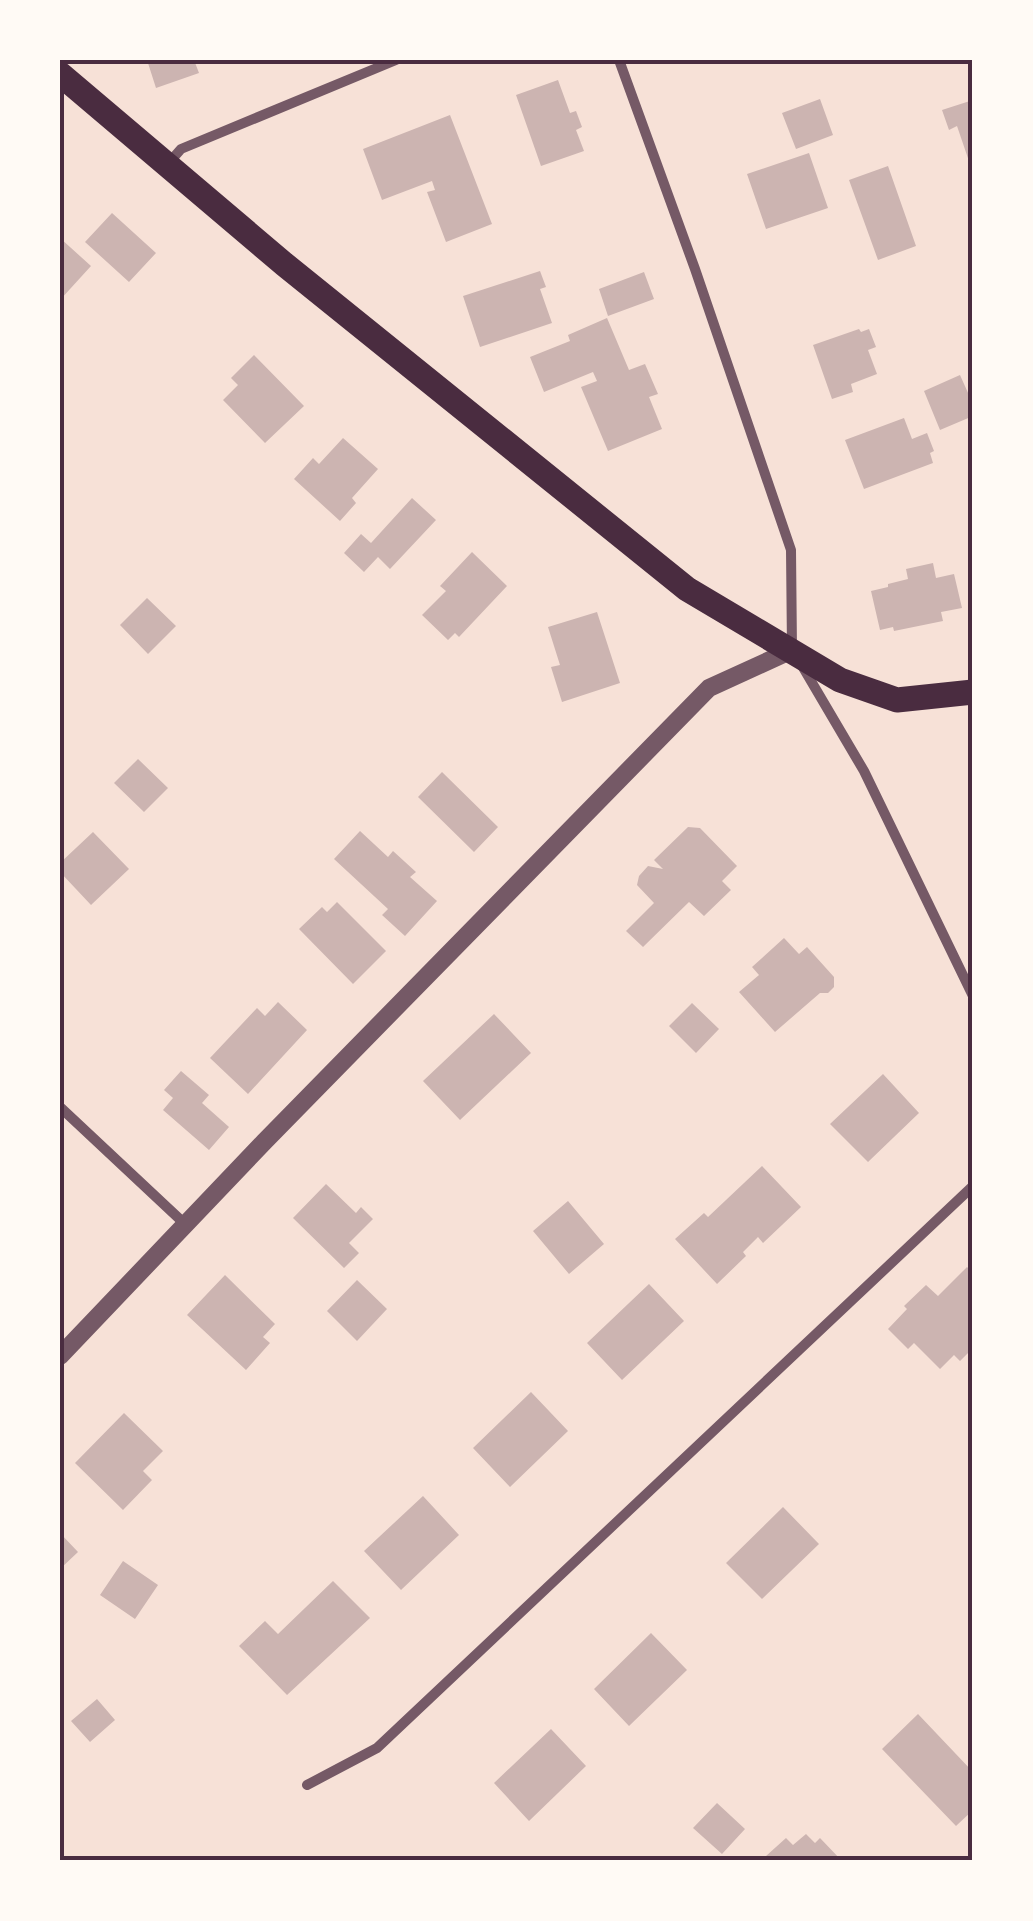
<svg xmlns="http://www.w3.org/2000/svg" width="1033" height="1921" viewBox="0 0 1033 1921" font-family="'Roboto Serif',serif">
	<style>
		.building { fill: #ccb4b1 }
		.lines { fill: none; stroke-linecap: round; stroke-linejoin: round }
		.minor { stroke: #755966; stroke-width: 10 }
		.tertiary { stroke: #755966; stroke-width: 18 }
		.primary { stroke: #4a2c40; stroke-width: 25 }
		.neatline { fill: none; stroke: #4a2c40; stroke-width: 4 }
	</style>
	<rect width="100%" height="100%" fill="#f7e1d7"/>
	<!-- building -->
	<path class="building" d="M 147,60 L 194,60 L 199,73 L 156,88 Z
		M 558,80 L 570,113 L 576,111 L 582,127 L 576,130 L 584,151 L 541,166 L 516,95 Z
		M 820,99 L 833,135 L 796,149 L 782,113 Z
		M 973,100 L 973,170 L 972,170 L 957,126 L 949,130 L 942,110 Z
		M 450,115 L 492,224 L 446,242 L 427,192 L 435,190 L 432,181 L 382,200 L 363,149 Z
		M 809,153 L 828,208 L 766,229 L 747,174 Z
		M 888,166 L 916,246 L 878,260 L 849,180 Z
		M 112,213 L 156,253 L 129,282 L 85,242 Z
		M 60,238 L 91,266 L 60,300 Z
		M 540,271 L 546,287 L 540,289 L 552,323 L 480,347 L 463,296 Z
		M 644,272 L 654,299 L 608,316 L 599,289 Z
		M 607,318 L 629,370 L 645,364 L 658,394 L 649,397 L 662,429 L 608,451 L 581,387 L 597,381 L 593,372 L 544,392 L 530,357 L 570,341 L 568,335 Z
		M 859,329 L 861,332 L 869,329 L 876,347 L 868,350 L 877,374 L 851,384 L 853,392 L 832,399 L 813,345 Z
		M 254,355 L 304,406 L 265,443 L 223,400 L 238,385 L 231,378 Z
		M 960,375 L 973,404 L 973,416 L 940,430 L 924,391 Z
		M 904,418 L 912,439 L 927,433 L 934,451 L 930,453 L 933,463 L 864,489 L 845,440 Z
		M 343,438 L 378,469 L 352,498 L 356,503 L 340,521 L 294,479 L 313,458 L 319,464 Z
		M 412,498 L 436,520 L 390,569 L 378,557 L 364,572 L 344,553 L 361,534 L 371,543 Z
		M 472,552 L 507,586 L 459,637 L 455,633 L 448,640 L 422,615 L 446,591 L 440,586 Z
		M 933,563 L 936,578 L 954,574 L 962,608 L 941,612 L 943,621 L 894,631 L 893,627 L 880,630 L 871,591 L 888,587 L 888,584 L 908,579 L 906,569 Z
		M 147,598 L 176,626 L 148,654 L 120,625 Z
		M 597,612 L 620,683 L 562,702 L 551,667 L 560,665 L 548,627 Z
		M 138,759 L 168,788 L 144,812 L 114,783 Z
		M 442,772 L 498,827 L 474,852 L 418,797 Z
		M 688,827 L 700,828 L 737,866 L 722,881 L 731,890 L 704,916 L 689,902 L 643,947 L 626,931 L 654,903 L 637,885 L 639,876 L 648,866 L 663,869 L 654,860 Z
		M 360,831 L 388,857 L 393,851 L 416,872 L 410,877 L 437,901 L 405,936 L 382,915 L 388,909 L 334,859 Z
		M 93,832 L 129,869 L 91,905 L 60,872 L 60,863 Z
		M 337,902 L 386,951 L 353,984 L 299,929 L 322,907 L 327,912 Z
		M 784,938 L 799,954 L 807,947 L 834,977 L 834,987 L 828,993 L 820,993 L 775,1032 L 739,992 L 759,975 L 752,967 Z
		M 278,1002 L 307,1030 L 248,1094 L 210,1058 L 257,1008 L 265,1016 Z
		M 692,1003 L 719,1029 L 696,1053 L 669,1026 Z
		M 494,1014 L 531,1053 L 460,1120 L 423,1081 Z
		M 181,1071 L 209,1095 L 202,1103 L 229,1127 L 209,1150 L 163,1110 L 173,1098 L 164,1090 Z
		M 883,1074 L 919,1113 L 868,1162 L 830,1124 Z
		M 762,1166 L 801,1207 L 763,1243 L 758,1237 L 743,1252 L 746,1256 L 717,1284 L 675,1239 L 704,1213 L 708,1217 Z
		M 326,1184 L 356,1213 L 361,1207 L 373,1219 L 349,1243 L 359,1253 L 344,1268 L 293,1218 Z
		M 568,1201 L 604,1244 L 569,1274 L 533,1231 Z
		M 967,1267 L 973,1273 L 973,1348 L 960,1361 L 954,1355 L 940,1369 L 914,1343 L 908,1349 L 888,1329 L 907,1309 L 904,1306 L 926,1285 L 938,1296 Z
		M 225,1275 L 275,1324 L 263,1337 L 270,1343 L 246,1370 L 187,1315 Z
		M 357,1280 L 387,1309 L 357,1341 L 327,1311 Z
		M 649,1284 L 684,1321 L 622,1380 L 587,1343 Z
		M 531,1392 L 568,1431 L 510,1487 L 473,1448 Z
		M 124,1413 L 163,1451 L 143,1471 L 152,1480 L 123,1510 L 75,1463 Z
		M 423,1496 L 459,1535 L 401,1590 L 364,1551 Z
		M 783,1507 L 819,1544 L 762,1599 L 726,1563 Z
		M 60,1533 L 78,1552 L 60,1569 Z
		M 123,1561 L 158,1585 L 135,1619 L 100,1595 Z
		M 333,1581 L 370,1618 L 287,1695 L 239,1646 L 265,1621 L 278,1634 Z
		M 651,1633 L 687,1670 L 629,1726 L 594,1689 Z
		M 97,1699 L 115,1720 L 90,1742 L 71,1721 Z
		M 918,1714 L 973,1772 L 973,1810 L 956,1826 L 882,1749 Z
		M 551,1729 L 586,1766 L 529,1821 L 494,1783 Z
		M 717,1803 L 745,1829 L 722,1854 L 693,1828 Z
		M 806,1834 L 815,1843 L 820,1838 L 842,1861 L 771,1861 L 766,1856 L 786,1838 L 793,1845 Z"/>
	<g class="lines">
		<!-- minor -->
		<path class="minor" d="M 619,60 L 695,269 L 791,550 L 792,650
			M 167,165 L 181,149 L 396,60
			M 801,664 L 864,771 L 973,996
			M 60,1107 L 186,1225
			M 307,1785 L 377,1748 L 973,1186"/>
		<!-- tertiary -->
		<path class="tertiary" d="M 60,1356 L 264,1142 L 709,688 L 792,650"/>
		<!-- primary -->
		<path class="primary" d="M 60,74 L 284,264 L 687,589 L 840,680 L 897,700 L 973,692"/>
	</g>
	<!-- border -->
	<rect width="1033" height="1921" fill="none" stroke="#fffaf5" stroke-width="125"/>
	<rect x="62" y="62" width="908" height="1796" class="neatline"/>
</svg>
